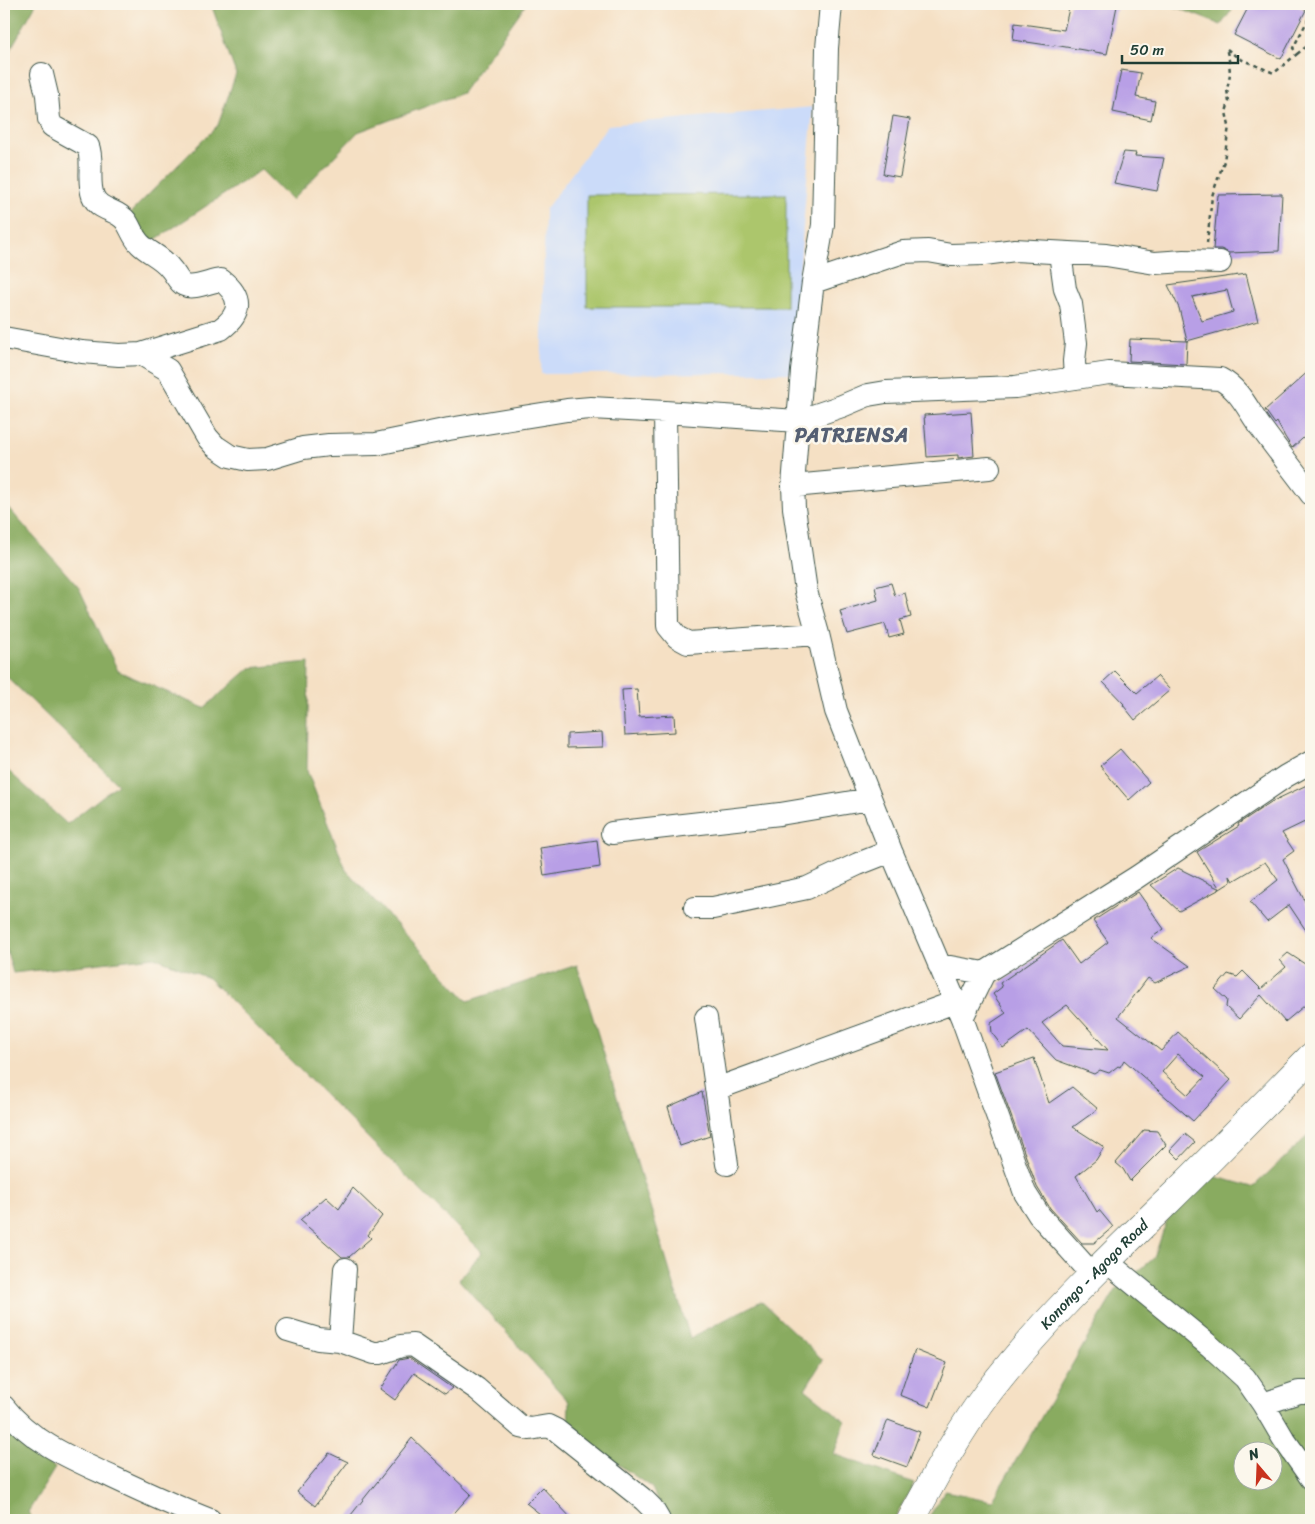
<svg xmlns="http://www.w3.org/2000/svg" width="1315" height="1524" viewBox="0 0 1315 1524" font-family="Sriracha,sans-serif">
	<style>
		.built { fill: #cbdbf9 }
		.green { fill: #acc66c; stroke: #668250 }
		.forest { fill: #89ab60; stroke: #54744a; fill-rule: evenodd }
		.building { fill: #b89fe6; fill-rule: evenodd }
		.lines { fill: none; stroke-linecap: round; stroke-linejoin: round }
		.minor-casing { stroke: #3f554a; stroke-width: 24 }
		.major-casing { stroke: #3f554a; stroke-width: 29 }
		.path { stroke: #3f554a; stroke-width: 2.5; stroke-dasharray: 4 4; stroke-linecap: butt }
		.minor { stroke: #fff; stroke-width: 22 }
		.major { stroke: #fff; stroke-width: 28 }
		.labels { text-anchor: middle; stroke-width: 5; stroke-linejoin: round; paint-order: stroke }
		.street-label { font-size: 15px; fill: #1f3d34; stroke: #fbf7ec }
		.district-label { font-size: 20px; font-weight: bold; letter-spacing: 1px; fill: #555f72; stroke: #fbf7ec }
	</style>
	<rect width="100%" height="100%" fill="#fbf7ec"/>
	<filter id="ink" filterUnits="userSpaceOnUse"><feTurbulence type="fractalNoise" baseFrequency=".02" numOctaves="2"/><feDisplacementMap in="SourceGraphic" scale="10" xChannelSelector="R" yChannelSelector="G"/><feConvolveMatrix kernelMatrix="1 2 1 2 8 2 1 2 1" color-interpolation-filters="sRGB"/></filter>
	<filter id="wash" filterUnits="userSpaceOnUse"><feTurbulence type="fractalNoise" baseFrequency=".0096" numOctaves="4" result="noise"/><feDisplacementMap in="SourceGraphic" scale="20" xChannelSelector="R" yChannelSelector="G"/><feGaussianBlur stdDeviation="1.12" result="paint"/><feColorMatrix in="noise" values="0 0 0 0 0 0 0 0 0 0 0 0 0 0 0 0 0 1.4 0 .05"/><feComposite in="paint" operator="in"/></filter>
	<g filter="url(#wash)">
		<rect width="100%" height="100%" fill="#f5e0c4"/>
		<!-- built -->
		<path class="built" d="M 813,107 L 791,373 L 541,374 L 545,210 L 608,125 Z"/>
		<!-- green -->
		<path class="green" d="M 786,194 L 786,307 L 587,307 L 587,195 Z"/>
		<!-- forest -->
		<path class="forest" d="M 4,4 L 36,4 L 4,61 Z
			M 211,4 L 526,4 L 462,93 L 358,132 L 292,200 L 261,170 L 150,243 L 129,214 L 218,125 L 236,74 Z
			M 1168,4 L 1236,4 L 1221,25 Z
			M 4,503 L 79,588 L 118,671 L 204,708 L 250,668 L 309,662 L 307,771 L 346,870 L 468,1001 L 577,965 L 690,1338 L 761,1301 L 823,1360 L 805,1389 L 845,1421 L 834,1454 L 914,1483 L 894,1520 L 666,1520 L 652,1488 L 568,1429 L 569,1402 L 459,1280 L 482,1252 L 208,978 L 154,957 L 13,973 L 4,941 L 4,767 L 67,824 L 118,784 L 4,674 Z
			M 1311,1133 L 1311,1520 L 927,1520 L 945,1491 L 992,1501 L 1116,1290 L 1154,1258 L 1167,1220 L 1209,1175 L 1253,1187 ZM 1242,1452 L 1272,1452 L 1272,1482 L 1242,1482 Z
			M 4,1421 L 55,1468 L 28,1512 L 33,1520 L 4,1520 Z"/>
		<g id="blocks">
			<!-- building -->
			<path class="building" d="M 1070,4 L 1109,4 L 1117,6 L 1107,54 L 1054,45 L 1054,46 L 1013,40 L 1015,23 L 1064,30 Z
				M 1250,4 L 1293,4 L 1306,10 L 1281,59 L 1234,35 Z
				M 1121,70 L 1141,73 L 1136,97 L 1155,101 L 1151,120 L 1113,112 Z
				M 893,116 L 910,119 L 900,177 L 883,174 Z
				M 1124,152 L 1136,153 L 1135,156 L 1164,158 L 1157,191 L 1114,183 Z
				M 1282,194 L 1279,251 L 1229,253 L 1221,249 L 1213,249 L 1218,195 Z
				M 1246,274 L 1258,321 L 1187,341 L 1179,308 L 1168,285 ZM 1227,290 L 1233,312 L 1202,321 L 1192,297 Z
				M 1130,339 L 1187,341 L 1186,364 L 1129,361 Z
				M 1311,369 L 1311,431 L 1292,448 L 1285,437 L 1277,422 L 1275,424 L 1265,410 Z
				M 971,412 L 974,456 L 958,458 L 958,455 L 927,457 L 924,415 Z
				M 891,583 L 895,596 L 905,593 L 911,617 L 900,620 L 904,634 L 889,638 L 885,624 L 847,634 L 840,611 L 878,600 L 875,587 Z
				M 1115,671 L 1137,693 L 1157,676 L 1170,690 L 1135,720 L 1123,705 L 1124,704 L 1103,682 Z
				M 637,689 L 639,717 L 674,715 L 675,732 L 625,735 L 622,690 Z
				M 602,732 L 603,747 L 567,748 L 567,734 Z
				M 1120,749 L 1149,782 L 1129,800 L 1100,766 Z
				M 1311,783 L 1311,819 L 1282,833 L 1294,851 L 1283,859 L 1311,913 L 1311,938 L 1289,905 L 1267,922 L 1250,902 L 1278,880 L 1265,862 L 1233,881 L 1230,876 L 1231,882 L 1220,889 L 1197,852 L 1239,826 L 1238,824 L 1271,802 Z
				M 597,840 L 600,867 L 544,876 L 540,848 Z
				M 1178,868 L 1220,889 L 1179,911 L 1151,885 Z
				M 1138,892 L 1164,929 L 1151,938 L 1190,966 L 1155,983 L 1148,978 L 1118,1017 L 1161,1051 L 1178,1032 L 1231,1080 L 1193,1121 L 1124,1060 L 1120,1067 L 1118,1066 L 1109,1073 L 1100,1070 L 1094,1074 L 1056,1060 L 1028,1030 L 1003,1048 L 992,1033 L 991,1023 L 1006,1013 L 993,994 L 1002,987 L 1000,983 L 1062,940 L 1079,964 L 1108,942 L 1093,921 ZM 1067,1005 L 1108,1050 L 1062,1046 L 1042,1023 ZM 1178,1054 L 1205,1077 L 1188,1095 L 1162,1072 Z
				M 1288,953 L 1311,968 L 1311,1000 L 1285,1022 L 1261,995 L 1239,1019 L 1226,1007 L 1227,1000 L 1215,989 L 1228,974 L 1237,977 L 1243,971 L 1261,989 L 1286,967 L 1280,960 Z
				M 1034,1058 L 1049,1103 L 1072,1087 L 1098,1109 L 1073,1127 L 1104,1147 L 1096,1160 L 1076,1176 L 1097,1212 L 1099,1210 L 1113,1227 L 1094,1243 L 1082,1243 L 1050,1208 L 1037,1187 L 995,1072 Z
				M 702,1092 L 710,1136 L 680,1146 L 668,1107 Z
				M 1144,1130 L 1157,1131 L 1166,1145 L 1130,1181 L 1123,1169 L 1116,1163 Z
				M 1185,1134 L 1195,1142 L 1179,1159 L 1170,1150 Z
				M 353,1188 L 382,1216 L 368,1235 L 371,1238 L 349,1257 L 342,1257 L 300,1220 L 326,1197 L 339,1209 Z
				M 915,1350 L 947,1363 L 930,1407 L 900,1395 Z
				M 409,1358 L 452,1388 L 445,1394 L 414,1373 L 395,1400 L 380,1389 L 399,1360 Z
				M 888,1420 L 920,1432 L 907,1467 L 874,1455 Z
				M 412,1438 L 471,1494 L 448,1520 L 347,1520 Z
				M 329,1453 L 348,1462 L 315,1506 L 297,1492 Z
				M 542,1487 L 573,1520 L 535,1520 L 540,1514 L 526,1503 Z"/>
		</g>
	</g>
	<g filter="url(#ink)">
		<use href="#blocks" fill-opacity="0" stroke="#3f554a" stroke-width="1"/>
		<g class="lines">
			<!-- minor casing -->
			<g class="minor-casing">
				<path id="minor" d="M 831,4 L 827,48 L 823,225 L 813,282 L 802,371 L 793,486 L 794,508 L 806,591 L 818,634 L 836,711 L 891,851 L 962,1018 L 1025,1193 L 1039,1215 L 1092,1274
					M 42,74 L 47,95 L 49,119 L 52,126 L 88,146 C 94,162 87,180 93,196 C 99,211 117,209 126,221 C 131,228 133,237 140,244 C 149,253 162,257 170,268 C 175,273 178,282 184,285 C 194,290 210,281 221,280 C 242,296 243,313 221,329 L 141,354
					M 1060,253 L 1065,289 L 1071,304 L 1076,343 L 1074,361 L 1075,378
					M 813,282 L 903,252 L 928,251 L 951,255 L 984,254 L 1015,250 L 1106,255 L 1155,263 L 1184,261 L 1220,262
					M 4,338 L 82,352 L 119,355 L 141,354 L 168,370 L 207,437 L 215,446 L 230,456 L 248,460 L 267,459 L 303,448 L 329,445 L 376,444 L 449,429 L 567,410 L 591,408 L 665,412 L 798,421 L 842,406 L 868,395 L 886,392 L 1015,387 L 1109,373 L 1220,379 C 1241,390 1248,411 1262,429 C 1278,451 1295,472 1311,494
					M 665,412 L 668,626 L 677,637 L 688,643 L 818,634
					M 793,486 L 989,468
					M 612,833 L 780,814 L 870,799
					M 695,908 L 713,908 L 807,888 L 858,864 L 891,851
					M 939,965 L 984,973
					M 706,1018 L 727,1164
					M 962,1018 L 984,973 L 1137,877 L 1286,776 L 1311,762
					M 716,1089 L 955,1002
					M 1106,1261 L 1211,1347 L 1245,1378 L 1263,1404 L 1283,1438 L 1311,1478
					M 288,1330 L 318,1339 L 340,1341 L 374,1353 L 380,1353 L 401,1346 L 413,1345 L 477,1389 L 521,1427 L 530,1429 L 548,1426 L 556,1430 L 644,1500 L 652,1508 L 659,1520
					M 340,1341 L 345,1269
					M 1263,1404 L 1299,1392 L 1311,1392
					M 4,1407 C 31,1442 73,1459 112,1477 C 144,1492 176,1507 210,1520"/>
			</g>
			<!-- major casing -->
			<g class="major-casing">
				<g id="major">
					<path id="s1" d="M 911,1520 C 935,1476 959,1431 989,1391 C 1043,1321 1107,1260 1170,1199 C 1218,1152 1264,1105 1311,1057"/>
				</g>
			</g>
			<!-- path -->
			<path class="path" d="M 1227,49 L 1238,58 L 1274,73 L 1297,54 L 1293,48 L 1311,14
				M 1297,54 L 1306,47 L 1311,40
				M 1207,243 L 1212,196 L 1224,161 L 1229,126 L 1226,112 L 1229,102 L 1227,90 L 1230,74 L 1229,60 L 1226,48"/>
			<!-- minor -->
			<use href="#minor" class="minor"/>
			<!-- major -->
			<use href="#major" class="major"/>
		</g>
	</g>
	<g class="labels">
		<!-- street labels -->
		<g class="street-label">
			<text dy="5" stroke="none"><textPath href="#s1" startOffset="308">Konongo - Agogo Road</textPath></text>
		</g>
		<!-- district labels -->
		<g class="district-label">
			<text x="852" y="442">PATRIENSA</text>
		</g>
	</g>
	<!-- margin -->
	<rect width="1315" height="1524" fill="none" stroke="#fbf7ec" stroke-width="20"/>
	<!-- north arrow -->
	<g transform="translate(1258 1466) rotate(341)"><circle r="24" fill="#fbf7ec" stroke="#a3ada2"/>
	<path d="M0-4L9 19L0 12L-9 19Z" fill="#c8321e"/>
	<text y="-8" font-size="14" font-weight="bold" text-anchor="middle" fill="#1f3d34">N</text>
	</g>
	<!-- scale -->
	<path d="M1122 55v8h116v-8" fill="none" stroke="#1f3d34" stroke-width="2.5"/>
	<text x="1130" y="55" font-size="15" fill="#1f3d34" stroke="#fbf7ec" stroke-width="4" paint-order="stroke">50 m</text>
</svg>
